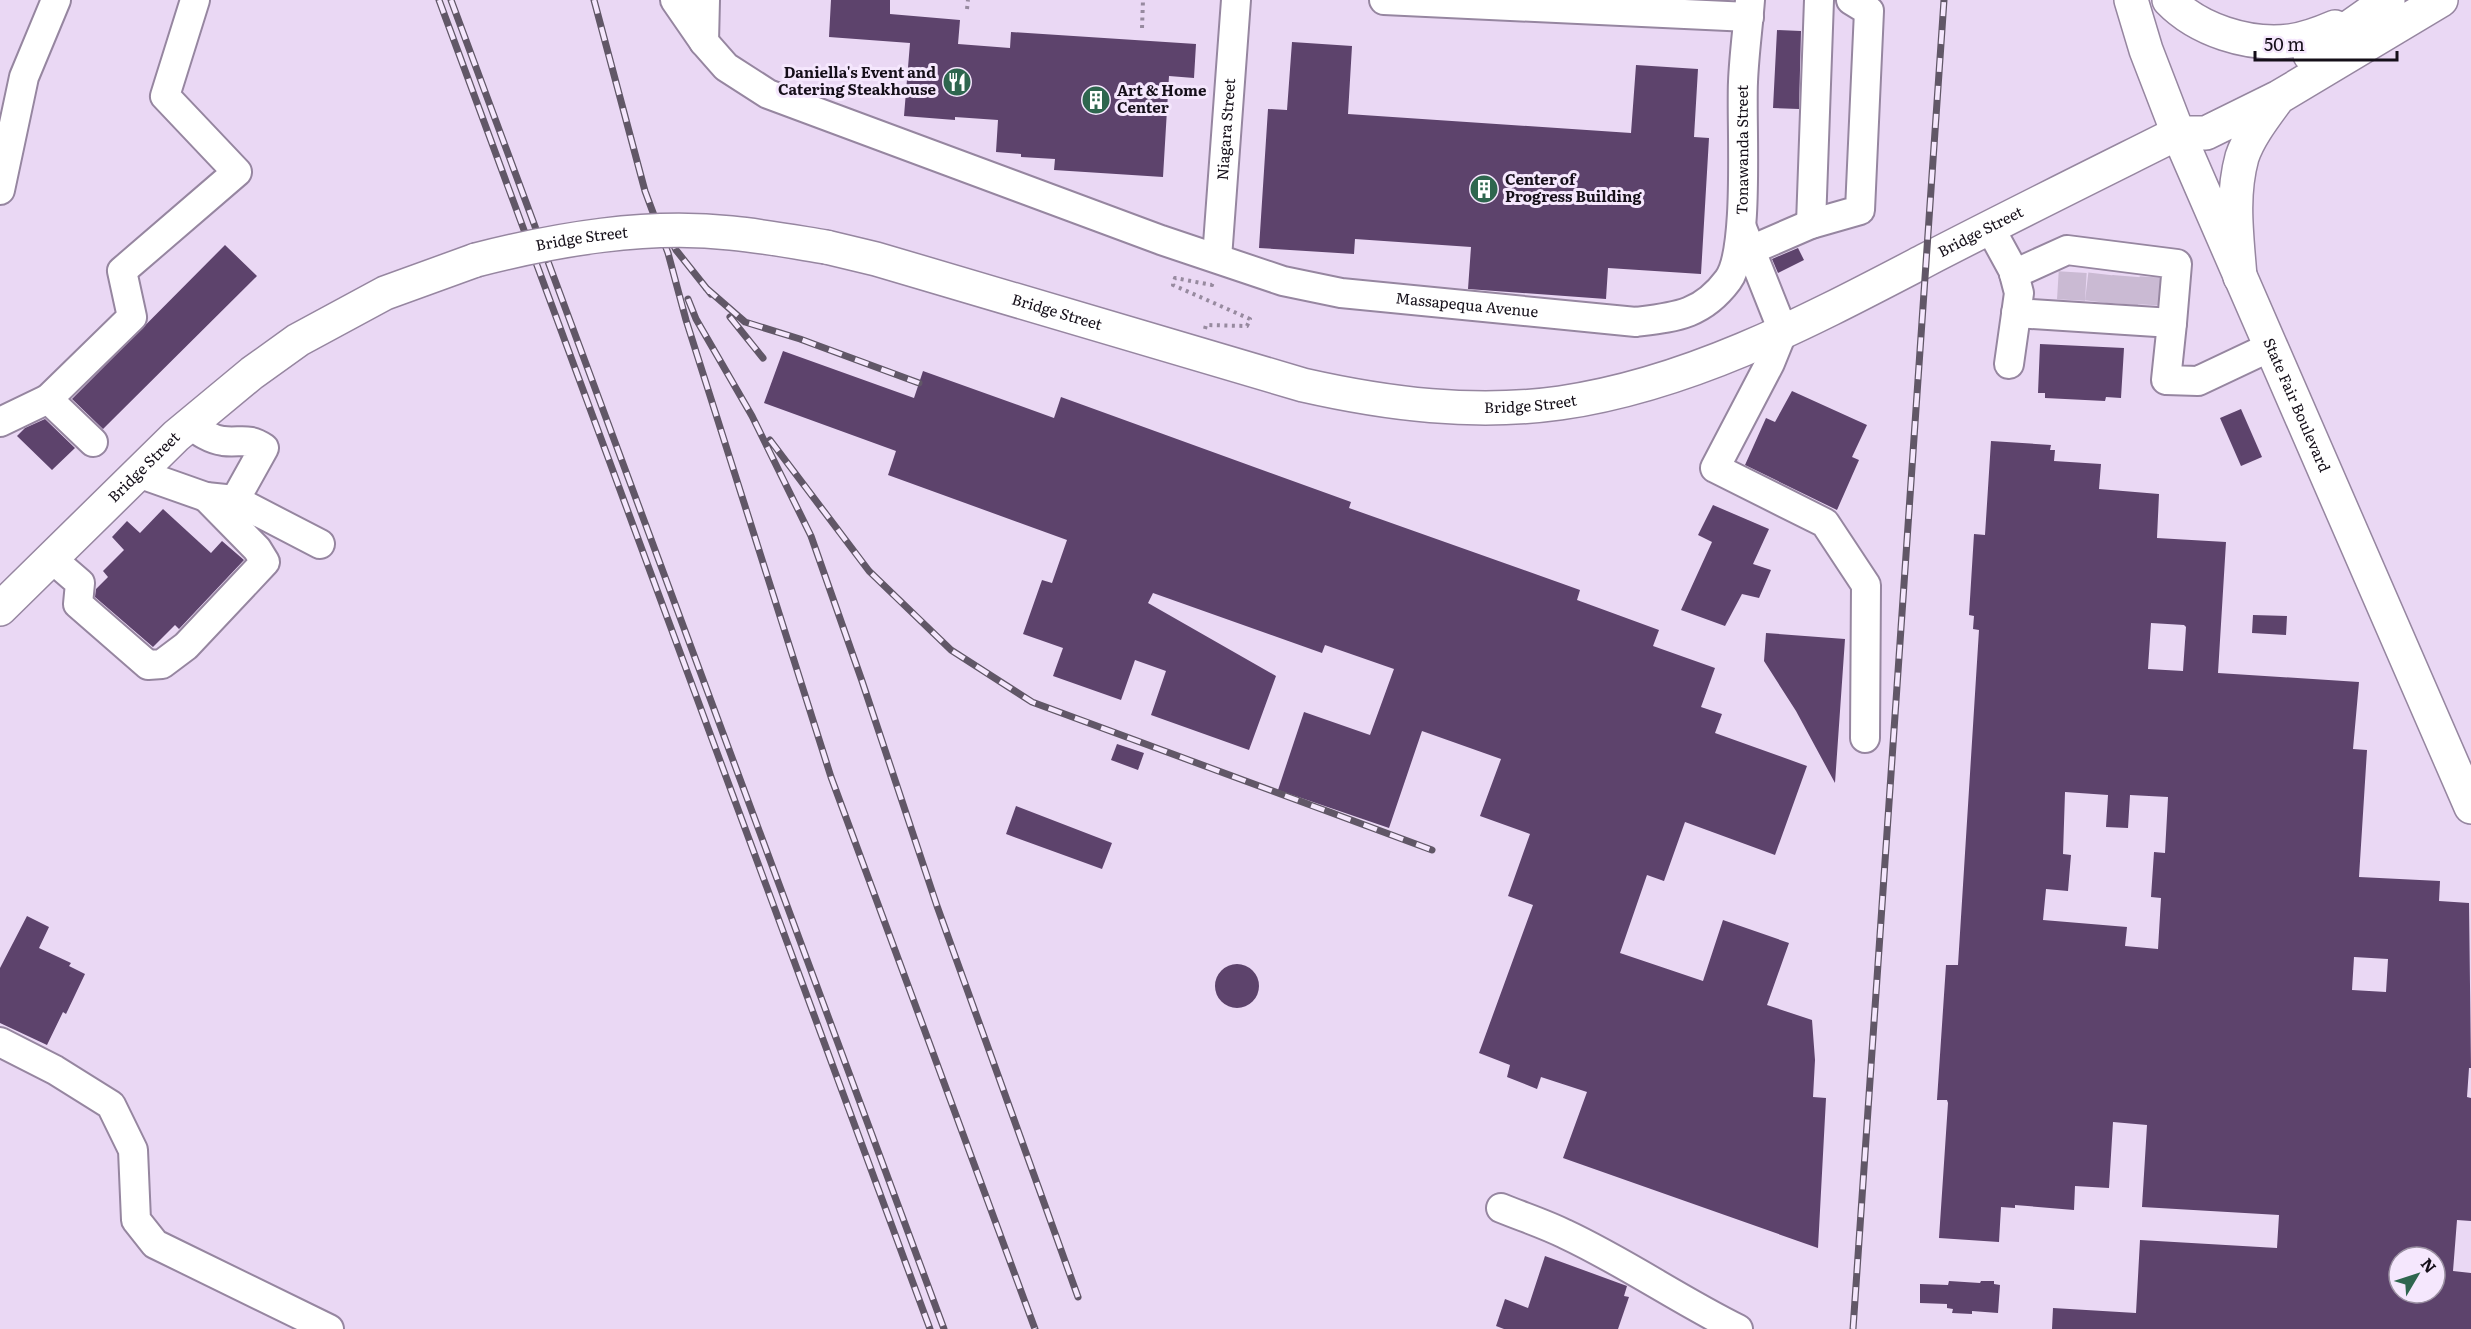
<svg xmlns="http://www.w3.org/2000/svg" width="2471" height="1329" viewBox="0 0 2471 1329" font-family="Literata,serif">
	<style>
		.building { fill: #5d436c; fill-rule: evenodd }
		.lines { fill: none; stroke-linecap: round; stroke-linejoin: round }
		.minor-tunnel { stroke: #cabad3; stroke-width: 28; stroke-dasharray: 28 14; stroke-linecap: butt }
		.minor-casing { stroke: #9686a0; stroke-width: 32 }
		.major-casing { stroke: #9686a0; stroke-width: 36 }
		.highway-casing { stroke: #9686a0; stroke-width: 36 }
		.path { stroke: #978a9f; stroke-width: 4; stroke-dasharray: 3 4.5; stroke-linecap: butt }
		.minor { stroke: #fff; stroke-width: 28 }
		.major { stroke: #fff; stroke-width: 33 }
		.highway { stroke: #fff; stroke-width: 33 }
		.rail-casing { stroke: #615767; stroke-width: 7 }
		.rail { stroke: #f5e7fd; stroke-width: 4.5; stroke-dasharray: 14; stroke-linecap: butt }
		.major-bridge-casing { stroke: #9686a0; stroke-width: 36; stroke-linecap: butt }
		.major-bridge { stroke: #fff; stroke-width: 33 }
		.labels { text-anchor: middle; stroke-width: 6; stroke-linejoin: round; paint-order: stroke }
		.poi-label { font-size: 15px; font-weight: bold; fill: #150f19; stroke: #f5e7fd; text-anchor: start }
		.street-label { font-size: 15px; fill: #150f19; stroke: #f5e7fd }
	</style>
	<rect width="100%" height="100%" fill="#ead8f4"/>
	<!-- building -->
	<path class="building" d="M 831,0 L 890,0 L 890,14 L 960,20 L 958,44 L 1010,48 L 1011,32 L 1196,44 L 1194,78 L 1169,76 L 1163,177 L 1054,170 L 1055,159 L 1021,157 L 1021,154 L 996,152 L 998,120 L 955,117 L 955,120 L 904,116 L 910,43 L 829,37 Z
		M 1777,30 L 1801,31 L 1799,109 L 1773,108 Z
		M 1292,42 L 1352,46 L 1348,114 L 1631,133 L 1636,65 L 1698,69 L 1694,137 L 1709,138 L 1701,274 L 1608,268 L 1606,299 L 1468,289 L 1471,247 L 1355,239 L 1354,254 L 1259,248 L 1268,109 L 1287,110 Z
		M 225,245 L 257,276 L 103,429 L 72,399 Z
		M 1798,248 L 1804,260 L 1778,273 L 1772,259 Z
		M 2040,344 L 2124,348 L 2121,398 L 2106,397 L 2105,401 L 2045,398 L 2045,393 L 2038,393 Z
		M 783,351 L 914,398 L 923,371 L 1054,418 L 1061,397 L 1351,502 L 1349,508 L 1580,590 L 1577,600 L 1659,630 L 1653,646 L 1715,668 L 1701,707 L 1722,714 L 1715,733 L 1807,766 L 1775,855 L 1685,822 L 1664,881 L 1647,875 L 1620,953 L 1703,981 L 1723,920 L 1789,943 L 1767,1005 L 1812,1020 L 1815,1060 L 1813,1097 L 1826,1098 L 1818,1248 L 1563,1158 L 1587,1092 L 1541,1077 L 1537,1089 L 1507,1077 L 1510,1065 L 1479,1053 L 1533,905 L 1508,896 L 1530,834 L 1480,816 L 1501,759 L 1422,731 L 1389,828 L 1278,790 L 1304,712 L 1370,735 L 1394,669 L 1325,645 L 1322,653 L 1153,593 L 1148,603 L 1276,676 L 1249,750 L 1151,715 L 1166,671 L 1135,660 L 1121,700 L 1053,676 L 1063,648 L 1023,634 L 1042,580 L 1052,583 L 1067,540 L 888,475 L 896,451 L 764,403 Z
		M 1792,391 L 1867,425 L 1852,457 L 1859,460 L 1837,510 L 1745,465 L 1766,418 L 1775,422 Z
		M 2241,409 L 2262,457 L 2241,466 L 2220,418 Z
		M 45,419 L 75,448 L 52,470 L 17,436 L 25,428 Z
		M 1991,441 L 2051,445 L 2050,450 L 2055,450 L 2054,461 L 2101,464 L 2099,489 L 2159,494 L 2157,538 L 2226,542 L 2218,673 L 2359,682 L 2353,749 L 2367,750 L 2359,877 L 2440,881 L 2439,901 L 2469,903 L 2471,1068 L 2469,1068 L 2467,1097 L 2471,1098 L 2471,1221 L 2457,1220 L 2453,1271 L 2471,1273 L 2471,1329 L 2052,1329 L 2053,1308 L 2136,1313 L 2140,1240 L 2277,1248 L 2279,1215 L 2142,1207 L 2147,1125 L 2113,1122 L 2109,1188 L 2075,1186 L 2074,1210 L 2015,1205 L 2015,1208 L 2001,1207 L 1999,1242 L 1939,1238 L 1948,1103 L 1947,1100 L 1937,1100 L 1946,965 L 1958,965 L 1979,630 L 1973,629 L 1974,616 L 1969,615 L 1974,534 L 1985,535 ZM 2151,623 L 2184,625 L 2186,627 L 2183,671 L 2148,669 ZM 2065,792 L 2108,795 L 2106,827 L 2128,828 L 2130,795 L 2168,797 L 2165,853 L 2154,852 L 2151,897 L 2161,898 L 2158,949 L 2125,946 L 2127,927 L 2043,920 L 2046,889 L 2068,891 L 2071,855 L 2063,854 ZM 2354,957 L 2388,959 L 2386,992 L 2352,990 ZM 2399,1257 L 2435,1257 L 2435,1293 L 2399,1293 Z
		M 1713,505 L 1769,529 L 1753,564 L 1771,570 L 1759,598 L 1742,594 L 1725,626 L 1681,610 L 1712,542 L 1698,535 Z
		M 163,509 L 211,553 L 222,541 L 244,560 L 179,629 L 175,625 L 153,647 L 95,597 L 96,589 L 108,577 L 103,571 L 124,550 L 112,537 L 127,521 L 140,533 Z
		M 2253,615 L 2287,616 L 2286,635 L 2252,633 Z
		M 1766,633 L 1845,639 L 1835,783 L 1796,711 L 1764,661 Z
		M 1117,744 L 1144,753 L 1138,770 L 1111,760 Z
		M 1016,806 L 1112,843 L 1102,869 L 1006,834 Z
		M 27,916 L 49,927 L 39,948 L 71,963 L 69,966 L 85,974 L 66,1014 L 63,1012 L 47,1045 L 0,1023 L 0,968 Z
		M1215 986a22 22 0 1 1 44 0a22 22 0 1 1-44 0Z
		M 1545,1256 L 1627,1286 L 1624,1296 L 1629,1297 L 1618,1329 L 1504,1329 L 1496,1326 L 1505,1299 L 1528,1308 Z
		M 1949,1281 L 1980,1283 L 1981,1281 L 1994,1281 L 1994,1284 L 2000,1285 L 1998,1313 L 1972,1311 L 1972,1314 L 1952,1313 L 1953,1309 L 1947,1308 L 1947,1304 L 1920,1303 L 1920,1284 L 1948,1285 Z"/>
	<g class="lines">
		<!-- minor-tunnel -->
		<path class="minor-tunnel" d="M 2071,300 L 2073,267
			M 2099,302 L 2103,268
			M 2124,304 L 2127,270
			M 2152,305 L 2154,272"/>
		<!-- minor casing -->
		<g class="minor-casing">
			<g id="minor">
				<path id="s1" d="M 675,0 L 704,42 L 726,67 L 768,94 L 1161,240 L 1283,281 L 1341,293 L 1636,322 C 1676,317 1702,315 1728,280 C 1750,251 1741,123 1743,82 C 1744,55 1748,27 1750,0"/>
				<path d="M 1384,0 L 1749,17"/>
				<path d="M 704,42 L 705,0"/>
				<path d="M 0,190 L 24,77 L 56,0"/>
				<path d="M 1811,224 L 1819,0"/>
				<path d="M 1742,228 L 1783,331 L 1770,363 L 1715,468 L 1825,523 L 1866,585 L 1865,738"/>
				<path d="M 1990,228 L 2013,270 L 2019,293 L 2009,364"/>
				<path d="M 1751,250 L 1811,224 L 1860,210 L 1869,11 L 1851,0"/>
				<path id="s2" d="M 1217,258 L 1236,0"/>
				<path d="M 2014,274 L 2067,250 L 2177,264 L 2172,323 L 2016,313"/>
				<path d="M 2172,323 L 2166,380 L 2198,381 L 2270,347"/>
				<path d="M 0,422 L 48,399"/>
				<path d="M 189,424 C 200,432 210,439 223,441 C 241,443 248,437 264,448 L 235,500"/>
				<path d="M 93,442 L 48,399 L 132,317 L 122,271 L 237,172 L 165,96 L 195,0"/>
				<path d="M 138,473 L 206,497 L 235,500 L 320,544"/>
				<path d="M 51,558 L 80,583 L 78,604 L 148,665 L 162,664 L 186,646 L 265,562 L 257,549 L 206,497"/>
				<path d="M 0,1042 L 55,1070 L 111,1105 L 133,1150 L 136,1220 L 155,1244 L 329,1329"/>
				<path d="M 1501,1208 C 1523,1217 1545,1224 1565,1234 C 1625,1262 1679,1300 1738,1329"/>
			</g>
		</g>
		<!-- major casing -->
		<g class="major-casing">
			<g id="major">
				<path id="s3" d="M 2131,0 L 2146,50 L 2178,133 L 2471,807"/>
				<path id="s4" d="M 826,247 L 876,259 L 1303,385 C 1387,404 1474,415 1560,403 C 1691,384 1809,321 1926,260 C 2009,217 2094,175 2178,133"/>
				<path id="s5" d="M 0,609 L 176,436 L 252,373 L 298,340 L 385,293 L 476,260"/>
			</g>
		</g>
		<!-- highway casing -->
		<g class="highway-casing">
			<path id="highway" d="M 2169,0 C 2198,30 2248,46 2290,41 C 2305,39 2321,33 2335,27
				M 2310,55 L 2388,0
				M 2178,133 L 2206,133 L 2279,97 L 2441,0
				M 2240,277 C 2237,237 2231,197 2242,157 C 2249,136 2265,116 2278,98"/>
		</g>
		<!-- path -->
		<path class="path" d="M 967,9 L 968,0
			M 1142,28 L 1143,0
			M 1205,329 L 1206,325 L 1247,326 L 1250,319 L 1173,285 L 1175,278 L 1212,285 L 1213,280"/>
		<!-- minor -->
		<use href="#minor" class="minor"/>
		<!-- major -->
		<use href="#major" class="major"/>
		<!-- highway -->
		<use href="#highway" class="highway"/>
		<!-- rail casing -->
		<g class="rail-casing">
			<path id="rail" d="M 439,0 L 930,1329
				M 451,0 L 944,1329
				M 594,0 L 645,191 L 668,253 L 686,320 L 831,777 L 1035,1329
				M 669,236 L 676,250 L 711,294
				M 706,288 L 745,322 L 800,339 L 919,383
				M 688,299 L 696,319 L 752,416 L 811,536 L 862,681 L 937,906 L 1078,1297
				M 730,317 L 763,358
				M 770,440 L 869,571 L 951,650 L 1032,702 L 1432,850
				M 1853,1329 L 1944,0"/>
		</g>
		<!-- rail -->
		<use href="#rail" class="rail"/>
		<!-- major-bridge casing -->
		<g class="major-bridge-casing">
			<g id="major-bridge">
				<path id="s6" d="M 476,260 C 558,239 646,224 731,233 C 763,236 795,242 826,247"/>
			</g>
		</g>
		<!-- major-bridge -->
		<use href="#major-bridge" class="major-bridge"/>
	</g>
	<!-- icons -->
	<defs>
		<g id="restaurant-disc" transform="scale(1.5)"><circle r="9.5" fill="#2e664e" stroke="#f5e7fd"/><path d="M-5-6h1v4h1v-4h1v4h1v-4h1v5L-1.5 .5V6h-2V.5L-5-1ZM5-6V6H3V1.5H1.5Q1.5-4 5-6Z" fill="#fff"/></g>
		<g id="building-disc" transform="scale(1.5)"><circle r="9.5" fill="#2e664e" stroke="#f5e7fd"/><path d="M-4-6H4V6H1V3H-1V6H-4ZM-2.5-4.3h1.7v1.8h-1.7ZM.8-4.3h1.7v1.8H.8ZM-2.5-1h1.7V.8h-1.7ZM.8-1h1.7V.8H.8Z" fill="#fff"/></g>
	</defs>
	<g fill-rule="evenodd">
		<use href="#restaurant-disc" x="957" y="82"/>
		<use href="#building-disc" x="1096" y="100"/>
		<use href="#building-disc" x="1484" y="189"/>
	</g>
	<g class="labels">
		<!-- poi labels -->
		<g class="poi-label">
			<text x="936" y="78" text-anchor="end">Daniella's Event and<tspan x="936" dy="17">Catering Steakhouse</tspan></text>
			<text x="1117" y="96">Art &amp; Home<tspan x="1117" dy="17">Center</tspan></text>
			<text x="1505" y="185">Center of<tspan x="1505" dy="17">Progress Building</tspan></text>
		</g>
		<!-- street labels -->
		<g class="street-label">
			<text dy="5" stroke="none"><textPath href="#s2" startOffset="129">Niagara Street</textPath></text>
			<text dy="5" stroke="none"><textPath href="#s1" startOffset="1275">Tonawanda Street</textPath></text>
			<text dy="5" stroke="none"><textPath href="#s4" startOffset="1212">Bridge Street</textPath></text>
			<text dy="5" stroke="none"><textPath href="#s6" startOffset="108">Bridge Street</textPath></text>
			<text dy="5" stroke="none"><textPath href="#s1" startOffset="868">Massapequa Avenue</textPath></text>
			<text dy="5" stroke="none"><textPath href="#s4" startOffset="240">Bridge Street</textPath></text>
			<text dy="5" stroke="none"><textPath href="#s4" startOffset="726">Bridge Street</textPath></text>
			<text dy="5" stroke="none"><textPath href="#s3" startOffset="438">State Fair Boulevard</textPath></text>
			<text dy="5" stroke="none"><textPath href="#s5" startOffset="202">Bridge Street</textPath></text>
		</g>
	</g>
	<!-- north arrow -->
	<g transform="translate(2417 1275) rotate(51)"><circle r="28" fill="#f5e7fd" stroke="#9b91a2" stroke-width="1.5"/>
	<path d="M0-4.5L10 22L0 15L-10 22Z" fill="#2e664e"/>
	<text y="-9" font-size="16" font-weight="bold" text-anchor="middle" fill="#150f19">N</text>
	</g>
	<!-- scale -->
	<path d="M2255 51v9h142v-9" fill="none" stroke="#150f19" stroke-width="3"/>
	<text x="2264" y="51" font-size="18" fill="#150f19" stroke="#f5e7fd" stroke-width="4.5" paint-order="stroke">50 m</text>
</svg>
